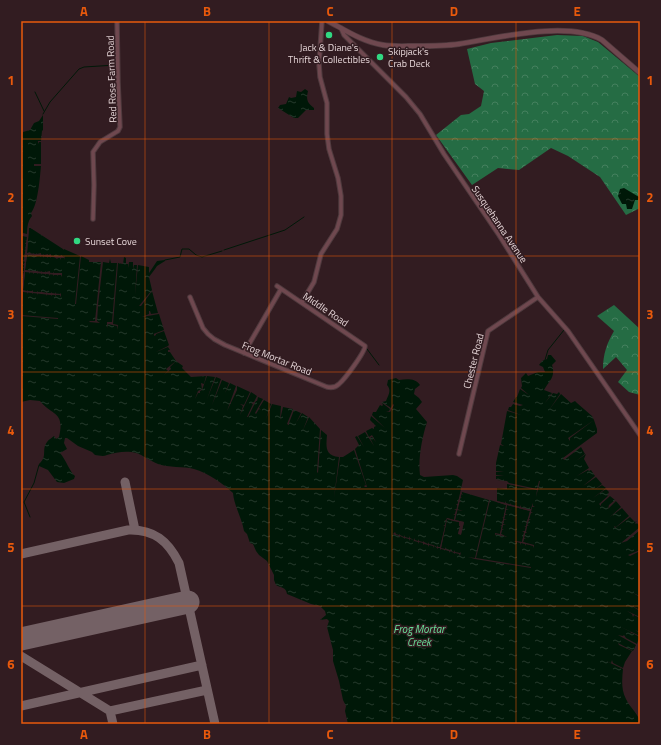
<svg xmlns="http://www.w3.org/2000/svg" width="661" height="745" viewBox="0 0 661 745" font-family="'Titillium Web',sans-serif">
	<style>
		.forest { fill: url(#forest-crowns) }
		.water { fill: url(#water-ripples) }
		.pier { fill: #321c21 }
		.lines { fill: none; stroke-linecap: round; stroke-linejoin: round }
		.stream { stroke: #001808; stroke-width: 1 }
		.taxiway { stroke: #746165; stroke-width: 9 }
		.runway { stroke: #746165; stroke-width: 23 }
		.minor-casing { stroke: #4f3a3e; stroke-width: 5.5 }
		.tertiary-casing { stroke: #4f3a3e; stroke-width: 6 }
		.minor { stroke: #6f484f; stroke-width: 3.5 }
		.tertiary { stroke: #6f484f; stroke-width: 4.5 }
		.grid { fill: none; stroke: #e8590c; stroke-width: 1; stroke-opacity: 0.55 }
		.poi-dot { fill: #31d882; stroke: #321c21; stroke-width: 1.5 }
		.labels { text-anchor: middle; stroke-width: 3; stroke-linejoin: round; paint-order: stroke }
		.poi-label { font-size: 10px; fill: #e5d5d7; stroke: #321c21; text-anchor: start }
		.street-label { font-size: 10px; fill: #e5d5d7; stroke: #321c21 }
		.water-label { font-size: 11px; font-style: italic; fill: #69e29a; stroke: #321c21 }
		.neatline { fill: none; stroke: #e8590c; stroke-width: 1.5 }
		.grid-label { font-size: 13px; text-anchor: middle; font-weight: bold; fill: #e8590c }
	</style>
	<defs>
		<pattern id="forest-crowns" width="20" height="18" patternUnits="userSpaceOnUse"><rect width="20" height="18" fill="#256c44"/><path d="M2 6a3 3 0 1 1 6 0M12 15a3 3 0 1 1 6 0" fill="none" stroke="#44805e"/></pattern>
		<pattern id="water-ripples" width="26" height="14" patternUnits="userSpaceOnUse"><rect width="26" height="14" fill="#001808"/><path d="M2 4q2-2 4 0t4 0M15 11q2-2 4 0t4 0" fill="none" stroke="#25392b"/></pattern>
	</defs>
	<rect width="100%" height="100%" fill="#321c21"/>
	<!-- forest -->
	<path class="forest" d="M 557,35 L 583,36 L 598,42 L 640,77 L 640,208 L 626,215 L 600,177 L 568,156 L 551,148 L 519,170 L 498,168 L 472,185 L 436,135 L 461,115 L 469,114 L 481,106 L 484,91 L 475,84 L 467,49 L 491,43 Z
		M 614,305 L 640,329 L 640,395 L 629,392 L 618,382 L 627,370 L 616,357 L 603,369 C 603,354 607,343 614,331 L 597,316 Z"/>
	<!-- water -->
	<path class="water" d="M 305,89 L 308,91 C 306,99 307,103 314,108 L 314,110 L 306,110 L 298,118 L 294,118 L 278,108 L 280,105 L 286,104 L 289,97 L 291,98 L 296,97 L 297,91 L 301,92 Z
		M 43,115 L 43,130 L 42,131 L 41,141 L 38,141 L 38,144 L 39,142 L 41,142 L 41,164 L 34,164 L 34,166 L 41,166 C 40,176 38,205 31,213 L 32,216 C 27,222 28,227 27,234 L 23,234 L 23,236 L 27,236 L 24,261 L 25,261 L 22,287 L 21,287 L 21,146 L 22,148 L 23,146 L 21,145 L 23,132 L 30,130 L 34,123 L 39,121 Z
		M 624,188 L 639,197 L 638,200 L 635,200 L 632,209 L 627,209 L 626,204 L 622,204 L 618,196 L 620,189 Z
		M 29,227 L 63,249 L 63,250 L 64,249 L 80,256 L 75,304 L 76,304 L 81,256 L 89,260 L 89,262 L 101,262 L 95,321 L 90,321 L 89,322 L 100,323 L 97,321 L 98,306 L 100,305 L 98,305 L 103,262 L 109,263 L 110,259 L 111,263 L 117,263 L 112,322 L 107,322 L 107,328 L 108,324 L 117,326 L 117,330 L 118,325 L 113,324 L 118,263 L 123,264 L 124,257 L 126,258 L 126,264 L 128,264 L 128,268 L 129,262 L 133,262 L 133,269 L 134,265 L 137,265 L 135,295 L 138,265 L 149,267 L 149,273 L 157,261 L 165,260 L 165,261 L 157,266 L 155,269 L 149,277 L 152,290 L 139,306 L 141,306 L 152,291 L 158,313 L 151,314 L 150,311 L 149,311 L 149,314 L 142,317 L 159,314 L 164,330 L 151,335 L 154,334 L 154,336 L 156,335 L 156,334 L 164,331 L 169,345 L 168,346 L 156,352 L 168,347 L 170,350 L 168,350 L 168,352 L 170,352 L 176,361 L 166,369 L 168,371 L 164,375 L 171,369 L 170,367 L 176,361 L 183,366 L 182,368 L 191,377 L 206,376 L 204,384 L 201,383 L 202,389 L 198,391 L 195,399 L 198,393 L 200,393 L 200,391 L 202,390 L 207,376 L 215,377 L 207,399 L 216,377 L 221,379 L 212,405 L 222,380 L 229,383 L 225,393 L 230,383 L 236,386 L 227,411 L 237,390 L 237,386 L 250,392 L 244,405 L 240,404 L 243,406 L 240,415 L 251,392 L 257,396 L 254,402 L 251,403 L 253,404 L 247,417 L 248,417 L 256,401 L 257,401 L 258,397 L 263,399 L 255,413 L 256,414 L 259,409 L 261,410 L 259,408 L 264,400 L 271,404 L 266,419 L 272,404 L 281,406 L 280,420 L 283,407 L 293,409 L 287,424 L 289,425 L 289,423 L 294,410 L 301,413 L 296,423 L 302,413 L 308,417 L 303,430 L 309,417 L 320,429 L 317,472 L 318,473 L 321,430 L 327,435 C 326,447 325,456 339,457 L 334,498 L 340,457 L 343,457 L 354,450 L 366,485 L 364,486 L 365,487 L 367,487 L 355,449 L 359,445 L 355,437 L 357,436 L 364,447 L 358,436 L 365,432 L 374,446 L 370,438 L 372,437 L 376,442 L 372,435 L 369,437 L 366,431 L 372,428 L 374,429 L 374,427 L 376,426 L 370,420 L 371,416 L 385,428 L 372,415 L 373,412 L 376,412 L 380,405 L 382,406 L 383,405 L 381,402 L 390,409 L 389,411 L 386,411 L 390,412 L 394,405 L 393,404 L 391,408 L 382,402 L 386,401 C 388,395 392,391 387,385 L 388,380 L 396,378 L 399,380 C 406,379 416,378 420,385 L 415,389 L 414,394 L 419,398 L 422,402 L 416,409 L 427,422 C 422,438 418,458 420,475 L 424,477 L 453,475 L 457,476 L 463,480 L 454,520 L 447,518 L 445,526 L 443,525 L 445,526 L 440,548 L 393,534 L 460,554 L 441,548 L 447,519 L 459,522 L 460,526 L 458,534 L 461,534 L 464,522 L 455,520 L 462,492 L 489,500 L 475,558 L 468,557 L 475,559 L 531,568 L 531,567 L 476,558 L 490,500 L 506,505 L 500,534 L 495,534 L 507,537 L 501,534 L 507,505 L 530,511 L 522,542 L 514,541 L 534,546 L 523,542 L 533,503 L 531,509 L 528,509 L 497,501 L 497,488 L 507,489 L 507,484 L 537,490 L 536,497 L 540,481 L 539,481 L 537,489 L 509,483 L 507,481 L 497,480 L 502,480 L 496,479 L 496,476 L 492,476 L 504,476 L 496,475 L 496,472 L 504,472 L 496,471 L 496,463 L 500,445 L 504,446 L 501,444 L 507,411 L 521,415 L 508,410 L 509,407 L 511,407 L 513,404 L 520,406 L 523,405 L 513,402 L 516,397 L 526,400 L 516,397 L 517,397 L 520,389 L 529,395 L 521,388 L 522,386 L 521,378 L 526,373 L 528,376 L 538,372 L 539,388 L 538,372 L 545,372 L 543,367 L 539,365 L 542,361 L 547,359 L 548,355 L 551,355 L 556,361 L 552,365 C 556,377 549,381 544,390 L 552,393 L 545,403 L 553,393 L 557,394 L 559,392 L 560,394 L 549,410 L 561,394 L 571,403 L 575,401 L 577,403 L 566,415 L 577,403 L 592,416 L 594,420 L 568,438 L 570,441 L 570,438 L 594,420 L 597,429 L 597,433 L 563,458 L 564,460 L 581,447 L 585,454 L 576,461 L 586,454 L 584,459 L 589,468 L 577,476 L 588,470 L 589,471 L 591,470 L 595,476 L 583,486 L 596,477 L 602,484 L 594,490 L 602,485 L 606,488 L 593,498 L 606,489 L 609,492 L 607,496 L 609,495 L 599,504 L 601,506 L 601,504 L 610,496 L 615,500 L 609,505 L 608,509 L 616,501 L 621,507 L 610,517 L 622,508 L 629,516 L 616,527 L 614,526 L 615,528 L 630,517 L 635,522 L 637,521 L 635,523 L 636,524 L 637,523 L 640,527 L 621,543 L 627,541 L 640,530 L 640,543 L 638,545 L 640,544 L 640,550 L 628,555 L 630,556 L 640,551 L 640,596 L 633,593 L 640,597 L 640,610 L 630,605 L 640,611 L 640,617 L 627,611 L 632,614 L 633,617 L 634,615 L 640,618 L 640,632 L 635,630 L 640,633 L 640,636 L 621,627 L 631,632 L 630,634 L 632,633 L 640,637 L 638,641 L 640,642 L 638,641 L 637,644 L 626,638 L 624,635 L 623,636 L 618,635 L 636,645 L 633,651 L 618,643 L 619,645 L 632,651 L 625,662 L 623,668 L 613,663 L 612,660 L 611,663 L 606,661 L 623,669 C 622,680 621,689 626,699 C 630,708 640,715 640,724 L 348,724 L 345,711 L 346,706 L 343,700 L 339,681 L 333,661 L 333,650 L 327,627 L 329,621 L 327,619 L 320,620 L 326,615 L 325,611 L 320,606 L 311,604 L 287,594 C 286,587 281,588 276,585 L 274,580 L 274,575 L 267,561 L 259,555 L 256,551 L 253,544 L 250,543 L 247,534 L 244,531 C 242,518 234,506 233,493 C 222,483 208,473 194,469 C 183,466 169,468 158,464 C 149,461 140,452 131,452 C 123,451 114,453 107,455 C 103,457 98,455 95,455 L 92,452 L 78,446 L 67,438 L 65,438 L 64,443 L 67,449 L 60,453 C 66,460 70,472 75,476 L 74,479 L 64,483 L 57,482 L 48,470 L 39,466 L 39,464 C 48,456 41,450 47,442 C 49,439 52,438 54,436 L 56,439 L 59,437 C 65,411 52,416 40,401 L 30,400 L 21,402 L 21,316 L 58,319 L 58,318 L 21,315 L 23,292 L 51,295 L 51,296 L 51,295 L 60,295 L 60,297 L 61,294 L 23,291 L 25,272 L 57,275 L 61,275 L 62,274 L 25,270 L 27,255 L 64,258 L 64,257 L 27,253 Z"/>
	<!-- pier -->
	<path class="pier" d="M 28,223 L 33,227 L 29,227 L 27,253 L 30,252 L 31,254 L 33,254 L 34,253 L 34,254 L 36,254 L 37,253 L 37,254 L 41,253 L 41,255 L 43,255 L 44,254 L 44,255 L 48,254 L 48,255 L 51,254 L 51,256 L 54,256 L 54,255 L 55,256 L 57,256 L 57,255 L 60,257 L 61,255 L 64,257 L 65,256 L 64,260 L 64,258 L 61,258 L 61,260 L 60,258 L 58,258 L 57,259 L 54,257 L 54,259 L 54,257 L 51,257 L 51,258 L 50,257 L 48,257 L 47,258 L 47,257 L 44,256 L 44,258 L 43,256 L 41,256 L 40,257 L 40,256 L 37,256 L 37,257 L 36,256 L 34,255 L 33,257 L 33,255 L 30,255 L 30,256 L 30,255 L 27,255 L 25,270 L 29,271 L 29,269 L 30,271 L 33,271 L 33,270 L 34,271 L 37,271 L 37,270 L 38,272 L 41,272 L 41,271 L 42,272 L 45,272 L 45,271 L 46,272 L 50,271 L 50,273 L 53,273 L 53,272 L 54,273 L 62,273 L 62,277 L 61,275 L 58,275 L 57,276 L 57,275 L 54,275 L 53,276 L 53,274 L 50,274 L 49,276 L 49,274 L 46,274 L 45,275 L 45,274 L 42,273 L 41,275 L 41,273 L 38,273 L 37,274 L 37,273 L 34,273 L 33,274 L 33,272 L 30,272 L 29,274 L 29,272 L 25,272 L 23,290 L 27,291 L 28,290 L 28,291 L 32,291 L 33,290 L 33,292 L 37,292 L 38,291 L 38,292 L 41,292 L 42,291 L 42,292 L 46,293 L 47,291 L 47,293 L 51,293 L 52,292 L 52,293 L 55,294 L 56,292 L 56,294 L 60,294 L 61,293 L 61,297 L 60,295 L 56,295 L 55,297 L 55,295 L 52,295 L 51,296 L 51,295 L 47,294 L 46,296 L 46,294 L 38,293 L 37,295 L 37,293 L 33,293 L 32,294 L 32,293 L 28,292 L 27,294 L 27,292 L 23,292 L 21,312 L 22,288 L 21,287 L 22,287 L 22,284 L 21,283 L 23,283 L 23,280 L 22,279 L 23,279 L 23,276 L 22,275 L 23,275 L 24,272 L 22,271 L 24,271 L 24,268 L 23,268 L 24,267 L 24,265 L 23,265 L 25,262 L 23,261 L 25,258 L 24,258 L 25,255 L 24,254 L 25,254 L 26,251 L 24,251 L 26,250 L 26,248 L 25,247 L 26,247 L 26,244 L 25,244 L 27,241 L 25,240 L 27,240 L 27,237 L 22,236 L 23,233 L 27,234 Z
		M 461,492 L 463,495 L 461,494 L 460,497 L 462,498 L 460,498 L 460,501 L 461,502 L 459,502 L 459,505 L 460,505 L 458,505 L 457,509 L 463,511 L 457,510 L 456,515 L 462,517 L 456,515 L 455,520 L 464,522 L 461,535 L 458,534 L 460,526 L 459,526 L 459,522 L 453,521 L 453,523 L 453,521 L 447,519 L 441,548 L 445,549 L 446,547 L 446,549 L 450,550 L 451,549 L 451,551 L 454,552 L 455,550 L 455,552 L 460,553 L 461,552 L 460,556 L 459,554 L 455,553 L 454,554 L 454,553 L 450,551 L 449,553 L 449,551 L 445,550 L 445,551 L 445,550 L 441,549 L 440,550 L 440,548 L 438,548 L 437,549 L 437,548 L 434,546 L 433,548 L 433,546 L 429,545 L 428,547 L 428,545 L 424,544 L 423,545 L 423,543 L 419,542 L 418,544 L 418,542 L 414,541 L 413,542 L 414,540 L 410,539 L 409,541 L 409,539 L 405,538 L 404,539 L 404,538 L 400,536 L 399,538 L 399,536 L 395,535 L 395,537 L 395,535 L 393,534 L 395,532 L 396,534 L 399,535 L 400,534 L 400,535 L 404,537 L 405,535 L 405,537 L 409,538 L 410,536 L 410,538 L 414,540 L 415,538 L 415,540 L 418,541 L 419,539 L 419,541 L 423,542 L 424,541 L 424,542 L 428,544 L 429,542 L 429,544 L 433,545 L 434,544 L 433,545 L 437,547 L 438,545 L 438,547 L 440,547 L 444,531 L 442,531 L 444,531 L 445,526 L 443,526 L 445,525 L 446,521 L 444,520 L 446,520 L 447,518 L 454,520 L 455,515 L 453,514 L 455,514 L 456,510 L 454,509 L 457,509 L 457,505 L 456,504 L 458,504 L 458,501 L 457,501 L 459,500 L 459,497 L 458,497 L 460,497 Z
		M 501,500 L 501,502 L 505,503 L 506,501 L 506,503 L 510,505 L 511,503 L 511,505 L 515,506 L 516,505 L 516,506 L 520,507 L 521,505 L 521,508 L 525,509 L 526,507 L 526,509 L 531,509 L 533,503 L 533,506 L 535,507 L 532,507 L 531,512 L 533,513 L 531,513 L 529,519 L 531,520 L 529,520 L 527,525 L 529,526 L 527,526 L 526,532 L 527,533 L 525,533 L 524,538 L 526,539 L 524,539 L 523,542 L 534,545 L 534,548 L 533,546 L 530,545 L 529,547 L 530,545 L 526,544 L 525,546 L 525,544 L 521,543 L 520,545 L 520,543 L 517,542 L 516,544 L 516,542 L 514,541 L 522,542 L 523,537 L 521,536 L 523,537 L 524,532 L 522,531 L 525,531 L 526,527 L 524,526 L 526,526 L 527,522 L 525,521 L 527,521 L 529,516 L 527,516 L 529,516 L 530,511 L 507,505 L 506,509 L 509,510 L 506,510 L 505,514 L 508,515 L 505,515 L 504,519 L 507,520 L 504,520 L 503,524 L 506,525 L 503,525 L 502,529 L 504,530 L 502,530 L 501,534 L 507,537 L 505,536 L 505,538 L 505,536 L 501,535 L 500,538 L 500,535 L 496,534 L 495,536 L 495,533 L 500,534 L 501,530 L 499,530 L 501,530 L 502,526 L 500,525 L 502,525 L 503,522 L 501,521 L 503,521 L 504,518 L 502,517 L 504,517 L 504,513 L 503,513 L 505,513 L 505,509 L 504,509 L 506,508 L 506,505 L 497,502 L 497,501 L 501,502 Z"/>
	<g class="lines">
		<!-- stream -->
		<path class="stream" d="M 35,92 L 44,111
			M 43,114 L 50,102 L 79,69 L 84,67 L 116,65
			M 224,250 L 285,230 L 304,217
			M 165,260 L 180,257 L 182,249 L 189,249 L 196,255 L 202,257 L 222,251
			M 367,349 L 379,365
			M 545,360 L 548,350 L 564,330
			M 30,517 L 24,502 L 34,483 L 39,465"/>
		<!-- taxiway -->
		<path class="taxiway" d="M 125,482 L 135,530
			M 21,554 L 128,530 C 154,529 168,541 179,563 L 215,724
			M 21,656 L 110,711 L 207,690
			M 21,706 L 202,665
			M 110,711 L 113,724"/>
		<!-- runway -->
		<path class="runway" d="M 21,639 L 188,602"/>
		<!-- minor casing -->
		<g class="minor-casing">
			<path id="minor" d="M 341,28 L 344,35 L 406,97 L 420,114 L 444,154 L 499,235 L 538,297 L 568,331 L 640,435
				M 93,219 L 94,185 L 93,152 L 100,142 L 118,131 L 120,127 L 118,82 L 117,21
				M 190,297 L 203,328 L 208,334 L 214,339 L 225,345 L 327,387 C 332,388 336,387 339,384 C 345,379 365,352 365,346 L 277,286
				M 302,302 L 314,282 L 321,254 L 337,229 L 341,215 L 341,196 L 338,178 L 329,149 L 327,134 L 327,103 L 320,77 L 319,64 L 322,21
				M 244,353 L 281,289
				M 459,454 L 488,331 L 538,297"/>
		</g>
		<!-- tertiary casing -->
		<g class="tertiary-casing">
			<path id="tertiary" d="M 328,21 C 345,30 363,42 383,45 C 394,47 406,46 416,46 C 430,46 445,46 459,44 C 497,38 568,20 602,40 L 640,73"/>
		</g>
		<!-- minor -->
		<use href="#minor" class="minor"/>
		<!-- tertiary -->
		<use href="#tertiary" class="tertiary"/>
	</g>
	<!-- grid -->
	<path class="grid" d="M 145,21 L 145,724M 269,21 L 269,724M 392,21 L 392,724M 516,21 L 516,724M 21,139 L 640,139M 21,256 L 640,256M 21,372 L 640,372M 21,489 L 640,489M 21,606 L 640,606"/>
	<!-- markers -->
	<g class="poi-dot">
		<circle cx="329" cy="35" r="4"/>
		<circle cx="380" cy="57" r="4"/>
		<circle cx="77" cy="241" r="4"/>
	</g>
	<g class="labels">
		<!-- poi labels -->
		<g class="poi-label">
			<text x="329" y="51" text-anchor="middle">Jack &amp; Diane's<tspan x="329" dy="12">Thrift &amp; Collectibles</tspan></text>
			<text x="388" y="55">Skipjack's<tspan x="388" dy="12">Crab Deck</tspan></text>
			<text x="85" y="245">Sunset Cove</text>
		</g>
		<!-- street labels -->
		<g class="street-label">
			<text transform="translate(111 79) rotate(-92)" y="4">Red Rose Farm Road</text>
			<text transform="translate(500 224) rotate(56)" y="4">Susquehanna Avenue</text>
			<text transform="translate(326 309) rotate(34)" y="4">Middle Road</text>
			<text transform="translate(277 358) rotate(22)" y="4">Frog Mortar Road</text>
			<text transform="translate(473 361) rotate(-76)" y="4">Chester Road</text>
		</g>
		<!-- water labels -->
		<g class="water-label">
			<text x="419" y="633">Frog Mortar<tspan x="419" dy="13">Creek</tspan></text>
		</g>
	</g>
	<!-- border -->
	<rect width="661" height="745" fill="none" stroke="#321c21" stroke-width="44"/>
	<rect x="22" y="22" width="617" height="701" class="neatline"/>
	<g class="grid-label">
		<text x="84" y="16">A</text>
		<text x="207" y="16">B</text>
		<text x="330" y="16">C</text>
		<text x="454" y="16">D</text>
		<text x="577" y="16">E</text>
		<text x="11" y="85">1</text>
		<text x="650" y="85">1</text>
		<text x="11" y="202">2</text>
		<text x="650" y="202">2</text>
		<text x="11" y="319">3</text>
		<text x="650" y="319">3</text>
		<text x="11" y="435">4</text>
		<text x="650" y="435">4</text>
		<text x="11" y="552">5</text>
		<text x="650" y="552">5</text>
		<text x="11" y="669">6</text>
		<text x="650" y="669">6</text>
		<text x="84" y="739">A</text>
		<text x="207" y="739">B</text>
		<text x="330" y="739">C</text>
		<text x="454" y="739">D</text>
		<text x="577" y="739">E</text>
	</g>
</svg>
